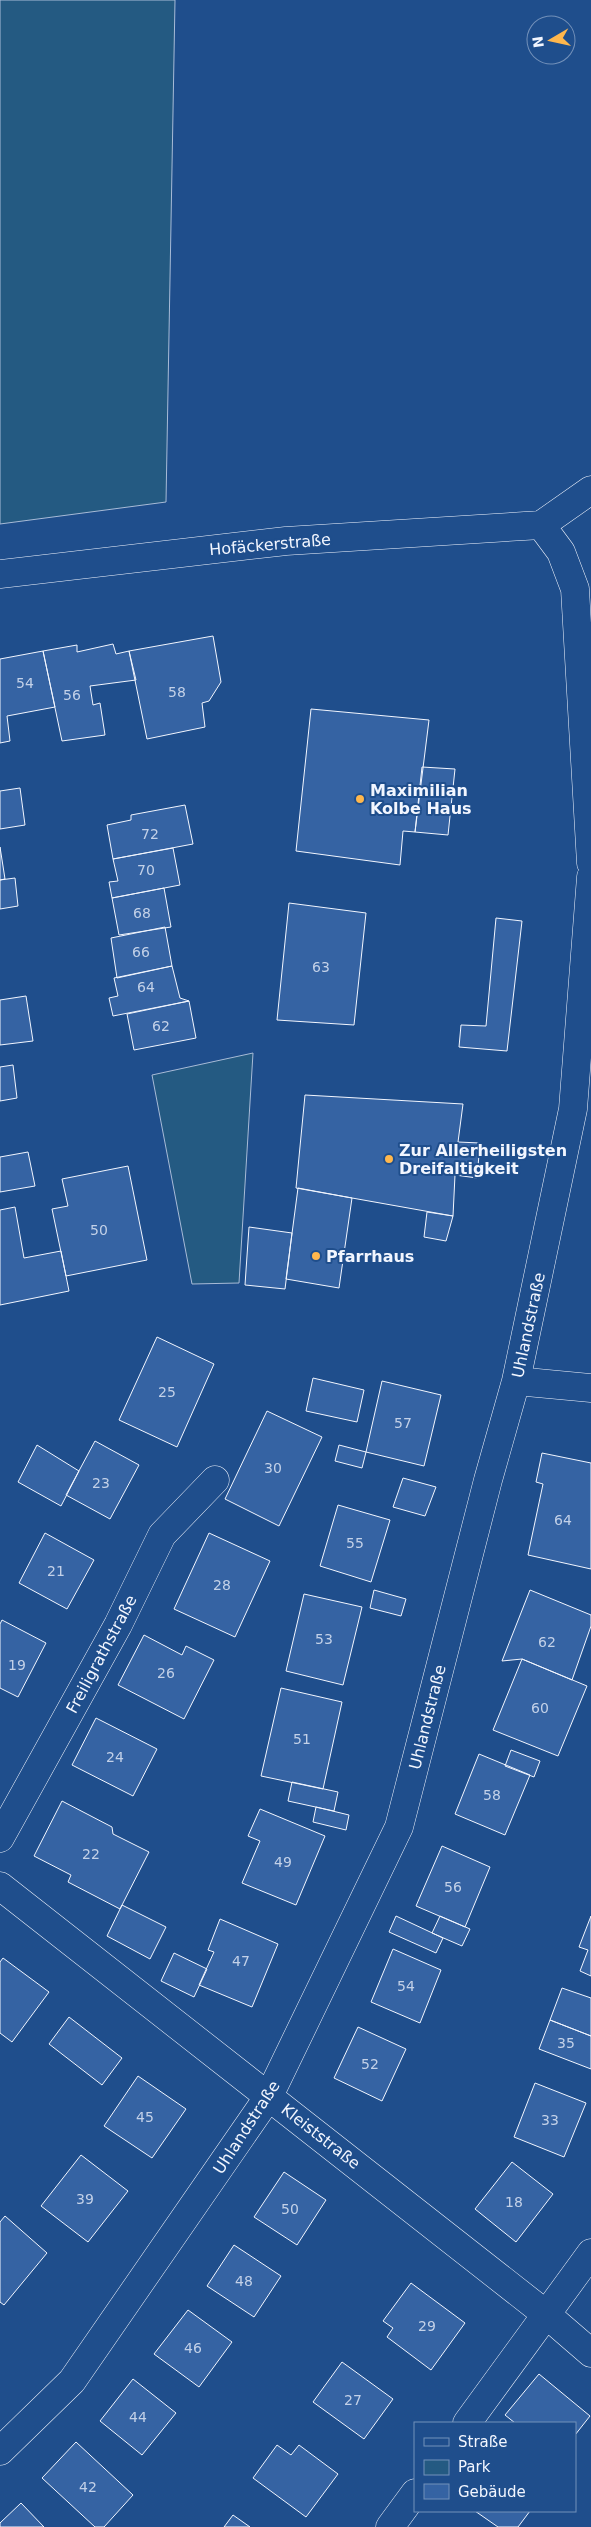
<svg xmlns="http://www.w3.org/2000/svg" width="591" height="2527" viewBox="0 0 591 2527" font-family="'DejaVu Sans',sans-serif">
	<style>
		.green { fill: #245a82; stroke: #a8bbd7 }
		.building { fill: #3563a3; stroke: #f2f6ff }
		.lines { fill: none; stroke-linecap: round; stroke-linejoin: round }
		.minor-casing { stroke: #f2f6ff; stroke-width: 29 }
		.minor { stroke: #1f4e8c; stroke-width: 28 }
		.poi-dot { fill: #ffb74d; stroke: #1f4e8c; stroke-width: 2 }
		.labels { text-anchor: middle; stroke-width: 4; stroke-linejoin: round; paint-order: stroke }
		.number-label { font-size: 14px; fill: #c3d1e8 }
		.street-label { font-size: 16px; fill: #f2f6ff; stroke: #1f4e8c }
		.poi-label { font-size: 16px; font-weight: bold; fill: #f2f6ff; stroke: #1f4e8c; text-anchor: start }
	</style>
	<rect width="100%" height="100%" fill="#1f4e8c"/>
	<!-- green -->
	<path class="green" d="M 0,0 L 175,0 L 166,502 L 0,524 Z
		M 253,1053 L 239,1283 L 192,1284 L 152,1075 Z"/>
	<!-- building -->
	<path class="building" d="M 213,636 L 221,682 L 209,701 L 202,703 L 205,727 L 147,739 L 129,651 Z
		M 113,644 L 116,654 L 129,651 L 136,680 L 90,686 L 93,705 L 100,703 L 105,735 L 62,741 L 43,651 L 77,645 L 77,652 Z
		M 43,651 L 55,707 L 7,716 L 10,741 L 0,743 L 0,659 Z
		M 311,709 L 429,720 L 415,832 L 403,831 L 400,865 L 296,851 Z
		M 422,767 L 455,769 L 448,835 L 415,832 Z
		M 20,788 L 25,825 L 0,829 L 0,791 Z
		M 185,805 L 193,844 L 113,859 L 107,825 L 131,820 L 131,815 Z
		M 0,847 L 5,879 L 0,880 Z
		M 173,848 L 180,885 L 112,898 L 109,882 L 118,881 L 113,859 Z
		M 15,878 L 18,906 L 0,909 L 0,880 Z
		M 164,888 L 171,927 L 119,935 L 112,898 Z
		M 289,903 L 366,913 L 354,1025 L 277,1020 Z
		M 496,918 L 522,921 L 507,1051 L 459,1047 L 461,1025 L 486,1026 Z
		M 165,927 L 172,966 L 117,978 L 111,938 Z
		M 172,966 L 180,998 L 189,1001 L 113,1016 L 109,998 L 118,996 L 114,978 Z
		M 26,996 L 33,1041 L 0,1045 L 0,1000 Z
		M 189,1001 L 196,1038 L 134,1050 L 127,1014 Z
		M 13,1065 L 17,1098 L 0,1101 L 0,1067 Z
		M 305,1095 L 463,1104 L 458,1142 L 480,1143 L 477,1178 L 455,1175 L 453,1216 L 296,1188 Z
		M 28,1152 L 35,1186 L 0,1192 L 0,1157 Z
		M 128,1166 L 147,1260 L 66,1276 L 52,1209 L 68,1206 L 62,1179 Z
		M 298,1188 L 352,1198 L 339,1288 L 286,1279 Z
		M 15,1207 L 24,1258 L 61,1251 L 69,1291 L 0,1305 L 0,1210 Z
		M 427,1212 L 453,1216 L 446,1241 L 424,1237 Z
		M 249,1227 L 292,1233 L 285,1289 L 245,1285 Z
		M 157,1337 L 214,1364 L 177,1447 L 119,1420 Z
		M 313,1378 L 364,1390 L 357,1422 L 306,1411 Z
		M 382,1381 L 441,1395 L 424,1466 L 366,1452 Z
		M 267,1411 L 322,1437 L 279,1526 L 225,1499 Z
		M 95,1441 L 139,1465 L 110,1519 L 66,1495 Z
		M 37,1445 L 79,1471 L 61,1506 L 18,1482 Z
		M 339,1445 L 366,1452 L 362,1468 L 335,1461 Z
		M 542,1453 L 591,1463 L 591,1569 L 528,1555 L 543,1484 L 536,1482 Z
		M 403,1478 L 436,1487 L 425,1516 L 393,1507 Z
		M 338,1505 L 390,1520 L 371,1582 L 320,1566 Z
		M 45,1533 L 94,1560 L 67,1609 L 19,1583 Z
		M 209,1533 L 270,1561 L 235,1637 L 174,1609 Z
		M 374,1590 L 406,1599 L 401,1616 L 370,1608 Z
		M 530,1590 L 591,1615 L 591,1626 L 572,1680 L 522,1659 L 502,1661 Z
		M 304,1594 L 362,1607 L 343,1685 L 286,1671 Z
		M 2,1620 L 46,1643 L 18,1697 L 0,1688 L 0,1624 Z
		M 144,1635 L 182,1655 L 186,1646 L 214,1660 L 184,1719 L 118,1685 Z
		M 522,1659 L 587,1686 L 558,1756 L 493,1730 Z
		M 281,1688 L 342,1702 L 323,1789 L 261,1776 Z
		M 96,1718 L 157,1749 L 133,1796 L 72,1765 Z
		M 511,1750 L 540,1761 L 534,1777 L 505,1766 Z
		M 479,1754 L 530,1775 L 505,1835 L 455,1814 Z
		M 292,1782 L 338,1792 L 334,1811 L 288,1801 Z
		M 62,1801 L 112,1827 L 113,1834 L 149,1852 L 120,1909 L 68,1882 L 71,1875 L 34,1856 Z
		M 316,1807 L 349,1815 L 346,1830 L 313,1822 Z
		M 260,1809 L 325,1836 L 296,1905 L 242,1883 L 260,1841 L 248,1836 Z
		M 442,1846 L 490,1867 L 465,1927 L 416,1906 Z
		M 122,1905 L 166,1927 L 150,1959 L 107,1936 Z
		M 396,1916 L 443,1938 L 436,1953 L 389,1932 Z
		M 440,1916 L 470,1929 L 462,1946 L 432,1933 Z
		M 591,1916 L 591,1976 L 580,1971 L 588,1950 L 579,1947 Z
		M 220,1919 L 278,1944 L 252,2007 L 199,1985 L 214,1952 L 208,1950 Z
		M 393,1949 L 441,1970 L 420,2023 L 371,2002 Z
		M 174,1953 L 207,1969 L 194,1997 L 161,1981 Z
		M 3,1958 L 49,1992 L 12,2042 L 0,2033 L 0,1962 Z
		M 562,1988 L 591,1998 L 591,2036 L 550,2020 Z
		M 69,2017 L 122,2058 L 102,2085 L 49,2044 Z
		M 550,2020 L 591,2036 L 591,2069 L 539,2049 Z
		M 358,2027 L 406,2049 L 382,2101 L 334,2078 Z
		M 138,2076 L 186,2109 L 152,2158 L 104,2126 Z
		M 535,2083 L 586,2103 L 564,2157 L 514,2137 Z
		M 81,2155 L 128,2191 L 88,2242 L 41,2206 Z
		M 512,2162 L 553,2194 L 516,2242 L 475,2209 Z
		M 284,2172 L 326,2200 L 297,2245 L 254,2217 Z
		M 5,2216 L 47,2253 L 4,2305 L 0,2302 L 0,2222 Z
		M 234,2245 L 281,2276 L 254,2317 L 207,2286 Z
		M 411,2283 L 465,2323 L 431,2370 L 387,2337 L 393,2328 L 383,2321 Z
		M 188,2310 L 232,2342 L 199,2387 L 154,2354 Z
		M 342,2362 L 393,2399 L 364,2439 L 313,2402 Z
		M 539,2374 L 590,2416 L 575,2435 L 575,2423 L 515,2423 L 505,2415 Z
		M 133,2379 L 176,2413 L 142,2455 L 100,2421 Z
		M 76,2442 L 133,2495 L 104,2527 L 95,2527 L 42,2478 Z
		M 277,2445 L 291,2455 L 299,2445 L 338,2474 L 306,2517 L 253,2478 Z
		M 21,2503 L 44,2527 L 0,2527 L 0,2523 Z
		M 475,2511 L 530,2511 L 518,2527 L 498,2527 Z
		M 233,2515 L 250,2527 L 224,2527 Z"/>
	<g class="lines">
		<!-- minor casing -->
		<g class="minor-casing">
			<path id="minor" d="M 541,525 L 561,552 L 575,589 L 591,863
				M 541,525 L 591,490
				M 0,574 L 286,541 L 541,525
				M 516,1381 L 591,1388
				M 0,1838 L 118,1625 L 162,1535 L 215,1480
				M 0,1886 L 547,2315 L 591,2353
				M 467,2423 L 591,2253
				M 0,2451 L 72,2381 L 269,2096 L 399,1827 L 488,1480 L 516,1381 L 573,1109 L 591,877
				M 390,2527 L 415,2493"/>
		</g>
		<!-- minor -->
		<use href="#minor" class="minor"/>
	</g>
	<!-- markers -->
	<g class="poi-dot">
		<circle cx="360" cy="799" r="5"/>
		<circle cx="389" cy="1159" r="5"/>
		<circle cx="316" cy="1256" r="5"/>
	</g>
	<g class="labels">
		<!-- number labels -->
		<g class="number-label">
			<text x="25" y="688">54</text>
			<text x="177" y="697">58</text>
			<text x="72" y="700">56</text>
			<text x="150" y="839">72</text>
			<text x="146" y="875">70</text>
			<text x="142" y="918">68</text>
			<text x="141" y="957">66</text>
			<text x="321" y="972">63</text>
			<text x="146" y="992">64</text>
			<text x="161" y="1031">62</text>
			<text x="99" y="1235">50</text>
			<text x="167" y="1397">25</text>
			<text x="403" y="1428">57</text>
			<text x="273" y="1473">30</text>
			<text x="101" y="1488">23</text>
			<text x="563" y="1525">64</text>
			<text x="355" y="1548">55</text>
			<text x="56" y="1576">21</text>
			<text x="222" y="1590">28</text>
			<text x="324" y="1644">53</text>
			<text x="547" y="1647">62</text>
			<text x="17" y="1670">19</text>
			<text x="166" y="1678">26</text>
			<text x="540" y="1713">60</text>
			<text x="302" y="1744">51</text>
			<text x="115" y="1762">24</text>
			<text x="492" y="1800">58</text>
			<text x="91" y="1859">22</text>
			<text x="283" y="1867">49</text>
			<text x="453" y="1892">56</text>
			<text x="241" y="1966">47</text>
			<text x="406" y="1991">54</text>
			<text x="566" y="2048">35</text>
			<text x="370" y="2069">52</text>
			<text x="145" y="2122">45</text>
			<text x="550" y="2125">33</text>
			<text x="85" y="2204">39</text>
			<text x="514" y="2207">18</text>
			<text x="290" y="2214">50</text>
			<text x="244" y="2286">48</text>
			<text x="427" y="2331">29</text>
			<text x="193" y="2353">46</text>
			<text x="353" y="2405">27</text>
			<text x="138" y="2422">44</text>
			<text x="88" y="2492">42</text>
		</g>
		<!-- street labels -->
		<g class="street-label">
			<text transform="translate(270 544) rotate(-5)" y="6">Hofäckerstraße</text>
			<text transform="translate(528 1325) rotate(-78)" y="6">Uhlandstraße</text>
			<text transform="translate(101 1654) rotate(-62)" y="6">Freiligrathstraße</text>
			<text transform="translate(427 1717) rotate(-76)" y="6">Uhlandstraße</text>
			<text transform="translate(246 2127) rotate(-57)" y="6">Uhlandstraße</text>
			<text transform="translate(321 2136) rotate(38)" y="6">Kleiststraße</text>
		</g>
		<!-- poi labels -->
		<g class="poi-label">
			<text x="370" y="796">Maximilian<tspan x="370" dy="18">Kolbe Haus</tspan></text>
			<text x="399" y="1156">Zur Allerheiligsten<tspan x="399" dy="18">Dreifaltigkeit</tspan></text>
			<text x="326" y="1262">Pfarrhaus</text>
		</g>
	</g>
	<!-- legend -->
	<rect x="414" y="2422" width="162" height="90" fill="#1f4e8c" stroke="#7391ba"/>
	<rect x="424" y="2438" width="25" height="8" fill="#1f4e8c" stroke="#7391ba"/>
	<text x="458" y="2447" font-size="15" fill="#f2f6ff">Straße</text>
	<rect x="424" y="2460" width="25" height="15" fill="#245a82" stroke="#7391ba"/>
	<text x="458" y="2472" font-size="15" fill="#f2f6ff">Park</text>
	<rect x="424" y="2484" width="25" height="15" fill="#3563a3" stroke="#7391ba"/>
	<text x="458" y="2497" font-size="15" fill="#f2f6ff">Gebäude</text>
	<!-- north arrow -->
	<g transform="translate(551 40) rotate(261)"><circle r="24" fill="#1f4e8c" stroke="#7391ba"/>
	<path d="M0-4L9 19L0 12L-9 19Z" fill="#ffb74d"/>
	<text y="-8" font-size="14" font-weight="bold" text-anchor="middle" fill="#f2f6ff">N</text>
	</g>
</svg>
